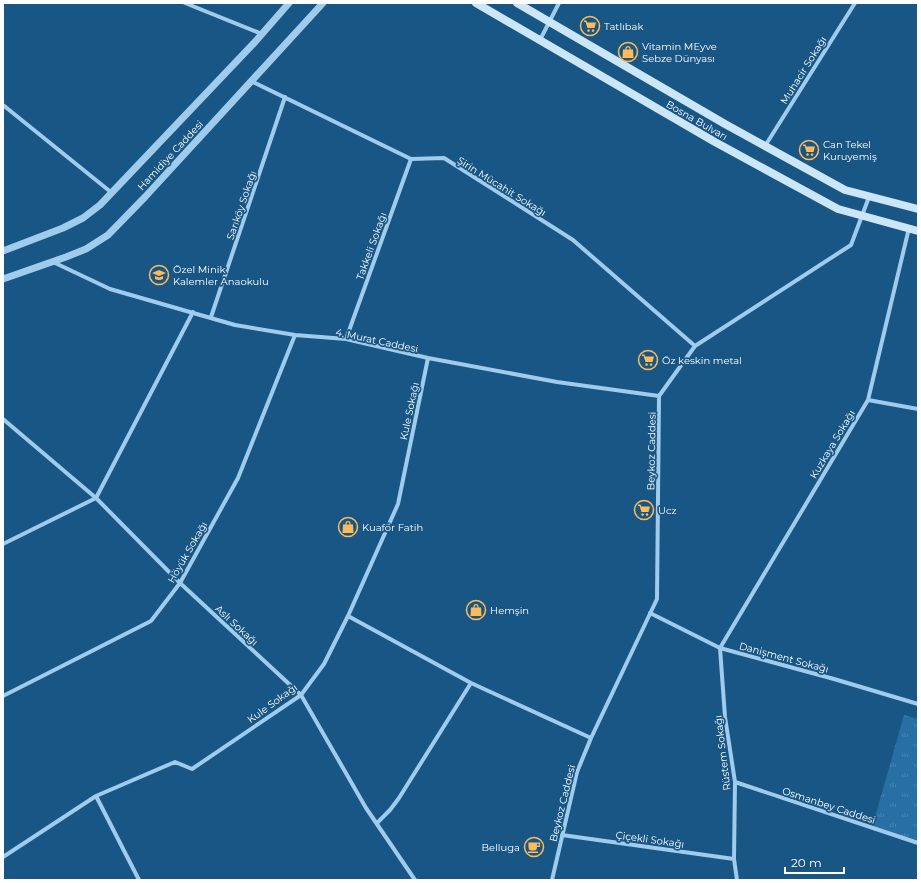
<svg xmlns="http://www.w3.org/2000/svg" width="921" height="883" viewBox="0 0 921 883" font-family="Montserrat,sans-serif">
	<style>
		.grass { fill: url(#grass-tufts) }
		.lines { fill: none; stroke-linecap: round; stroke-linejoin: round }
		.minor { stroke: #9fcced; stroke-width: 4 }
		.tertiary { stroke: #9fcced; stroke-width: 7 }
		.secondary { stroke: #cbe5f9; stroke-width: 8 }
		.labels { text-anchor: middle; stroke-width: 3.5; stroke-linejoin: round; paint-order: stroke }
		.poi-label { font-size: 10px; fill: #fff; stroke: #185686; text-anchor: start }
		.street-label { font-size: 10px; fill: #fff; stroke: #185686 }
	</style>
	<defs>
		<pattern id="grass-tufts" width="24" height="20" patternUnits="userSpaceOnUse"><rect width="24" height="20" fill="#286fa4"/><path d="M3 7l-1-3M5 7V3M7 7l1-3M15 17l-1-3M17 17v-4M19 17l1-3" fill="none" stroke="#4885b2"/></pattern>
	</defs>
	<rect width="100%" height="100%" fill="#185686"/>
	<!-- grass -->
	<path class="grass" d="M 904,715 L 918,719 L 918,842 L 872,828 Z"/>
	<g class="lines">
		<!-- minor -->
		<path class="minor" d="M 185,3 L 262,34
			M 540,40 L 559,3
			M 251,81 L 411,159 L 444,158 L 573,240 L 695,346
			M 3,105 L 112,193
			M 765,146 L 855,3
			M 53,262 L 110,289 L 235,325 L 295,335 L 346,339 L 428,358 L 557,382 L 659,396
			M 211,317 L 285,97
			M 346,339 L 411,159
			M 868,400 L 918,409
			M 3,419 L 96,498 L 180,583 L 301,695 L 366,808 L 415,880
			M 3,544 L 96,498 L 193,312
			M 650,613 L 720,648 L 834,679 L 918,704
			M 348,616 L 471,683 L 591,738
			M 3,696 L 151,621 L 180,583 L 238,478 L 295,335
			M 735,782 L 918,843
			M 96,796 L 139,880
			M 377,823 L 390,810 L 399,798 L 471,683
			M 562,835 L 734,859
			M 3,857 L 96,796 L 175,762 L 192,769 L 301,695 L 324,664 L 348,616 L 398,504 L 428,358
			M 552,880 L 577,772 L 591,738 L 657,599 L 659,396 L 695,346 L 851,245 L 869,197
			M 737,880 L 734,859 L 735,782 L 725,717 L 720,648 L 868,400 L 909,228"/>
		<!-- tertiary -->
		<path class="tertiary" d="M 3,251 L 63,228 L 83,218 L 100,205 L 255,42 L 289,3
			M 3,279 L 66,257 L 86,249 L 108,235 L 145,197 L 323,3"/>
		<!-- secondary -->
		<path class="secondary" d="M 476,3 L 715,142 L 838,209 L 918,231
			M 517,3 L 725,124 L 845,190 L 918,209"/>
	</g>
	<!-- icons -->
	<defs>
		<g id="supermarket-ring" transform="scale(1)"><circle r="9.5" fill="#185686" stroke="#ffbb5a" stroke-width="1.5"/><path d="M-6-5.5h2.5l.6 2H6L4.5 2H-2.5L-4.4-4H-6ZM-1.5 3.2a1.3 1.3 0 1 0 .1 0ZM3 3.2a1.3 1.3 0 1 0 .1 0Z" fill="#ffbb5a"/></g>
		<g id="shop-ring" transform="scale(1)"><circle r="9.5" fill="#185686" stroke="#ffbb5a" stroke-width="1.5"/><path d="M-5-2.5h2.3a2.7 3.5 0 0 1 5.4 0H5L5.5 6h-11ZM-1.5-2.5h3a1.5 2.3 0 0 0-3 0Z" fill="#ffbb5a"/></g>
		<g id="school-ring" transform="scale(1)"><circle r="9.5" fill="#185686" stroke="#ffbb5a" stroke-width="1.5"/><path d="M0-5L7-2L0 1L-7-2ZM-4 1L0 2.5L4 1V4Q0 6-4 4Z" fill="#ffbb5a"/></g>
		<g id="cafe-ring" transform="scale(1)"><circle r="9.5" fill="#185686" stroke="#ffbb5a" stroke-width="1.5"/><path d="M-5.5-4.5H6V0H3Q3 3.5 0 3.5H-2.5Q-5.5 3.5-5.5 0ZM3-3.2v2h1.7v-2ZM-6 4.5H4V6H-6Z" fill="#ffbb5a"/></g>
	</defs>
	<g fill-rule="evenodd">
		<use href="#supermarket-ring" x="590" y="26"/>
		<use href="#shop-ring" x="628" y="52"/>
		<use href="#supermarket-ring" x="809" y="150"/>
		<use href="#school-ring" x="159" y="275"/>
		<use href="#supermarket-ring" x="648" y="360"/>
		<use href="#supermarket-ring" x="644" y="510"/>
		<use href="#shop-ring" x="348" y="527"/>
		<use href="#shop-ring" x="476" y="610"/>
		<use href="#cafe-ring" x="534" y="847"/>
	</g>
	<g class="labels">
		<!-- poi labels -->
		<g class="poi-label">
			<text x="604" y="30">Tatlıbak</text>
			<text x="642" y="50">Vitamin MEyve<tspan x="642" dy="12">Sebze Dünyası</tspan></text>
			<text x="823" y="148">Can Tekel<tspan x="823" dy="12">Kuruyemiş</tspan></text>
			<text x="173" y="273">Özel Minik<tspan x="173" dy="12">Kalemler Anaokulu</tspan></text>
			<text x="662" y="364">Öz keskin metal</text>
			<text x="658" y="514">Ucz</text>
			<text x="362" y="531">Kuaför Fatih</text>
			<text x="490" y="614">Hemşin</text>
			<text x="520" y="851" text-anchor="end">Belluga</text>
		</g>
		<!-- street labels -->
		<g class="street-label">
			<text transform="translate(803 70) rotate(-58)" y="4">Muhacir Sokağı</text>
			<text transform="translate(697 120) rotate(30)" y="4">Bosna Bulvarı</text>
			<text transform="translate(170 155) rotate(-47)" y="4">Hamidiye Caddesi</text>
			<text transform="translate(502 186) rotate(32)" y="4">Şirin Mücahit Sokağı</text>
			<text transform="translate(241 205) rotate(-71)" y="4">Sarıköy Sokağı</text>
			<text transform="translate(371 246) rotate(-70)" y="4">Takkeli Sokağı</text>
			<text transform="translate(377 340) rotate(12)" y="4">4. Murat Caddesi</text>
			<text transform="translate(409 411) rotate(-78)" y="4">Kule Sokağı</text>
			<text transform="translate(832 444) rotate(-59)" y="4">Kuzkaya Sokağı</text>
			<text transform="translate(651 451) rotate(-89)" y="4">Beykoz Caddesi</text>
			<text transform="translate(187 552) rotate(-60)" y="4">Höyük Sokağı</text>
			<text transform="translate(237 625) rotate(43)" y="4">Aslı Sokağı</text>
			<text transform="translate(784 657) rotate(15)" y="4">Danişment Sokağı</text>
			<text transform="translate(272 703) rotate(-36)" y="4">Kule Sokağı</text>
			<text transform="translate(722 753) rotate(-97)" y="4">Rüstem Sokağı</text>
			<text transform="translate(562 803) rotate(-76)" y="4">Beykoz Caddesi</text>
			<text transform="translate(829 805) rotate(18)" y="4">Osmanbey Caddesi</text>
			<text transform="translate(650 839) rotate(8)" y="4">Çiçekli Sokağı</text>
		</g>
	</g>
	<!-- border -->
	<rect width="921" height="883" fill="none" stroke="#ffffff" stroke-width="8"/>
	<!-- scale -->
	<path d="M785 867v6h59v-6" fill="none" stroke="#ffffff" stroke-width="2"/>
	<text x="791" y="867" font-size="12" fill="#ffffff" stroke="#185686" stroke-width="3" paint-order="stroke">20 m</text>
</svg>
